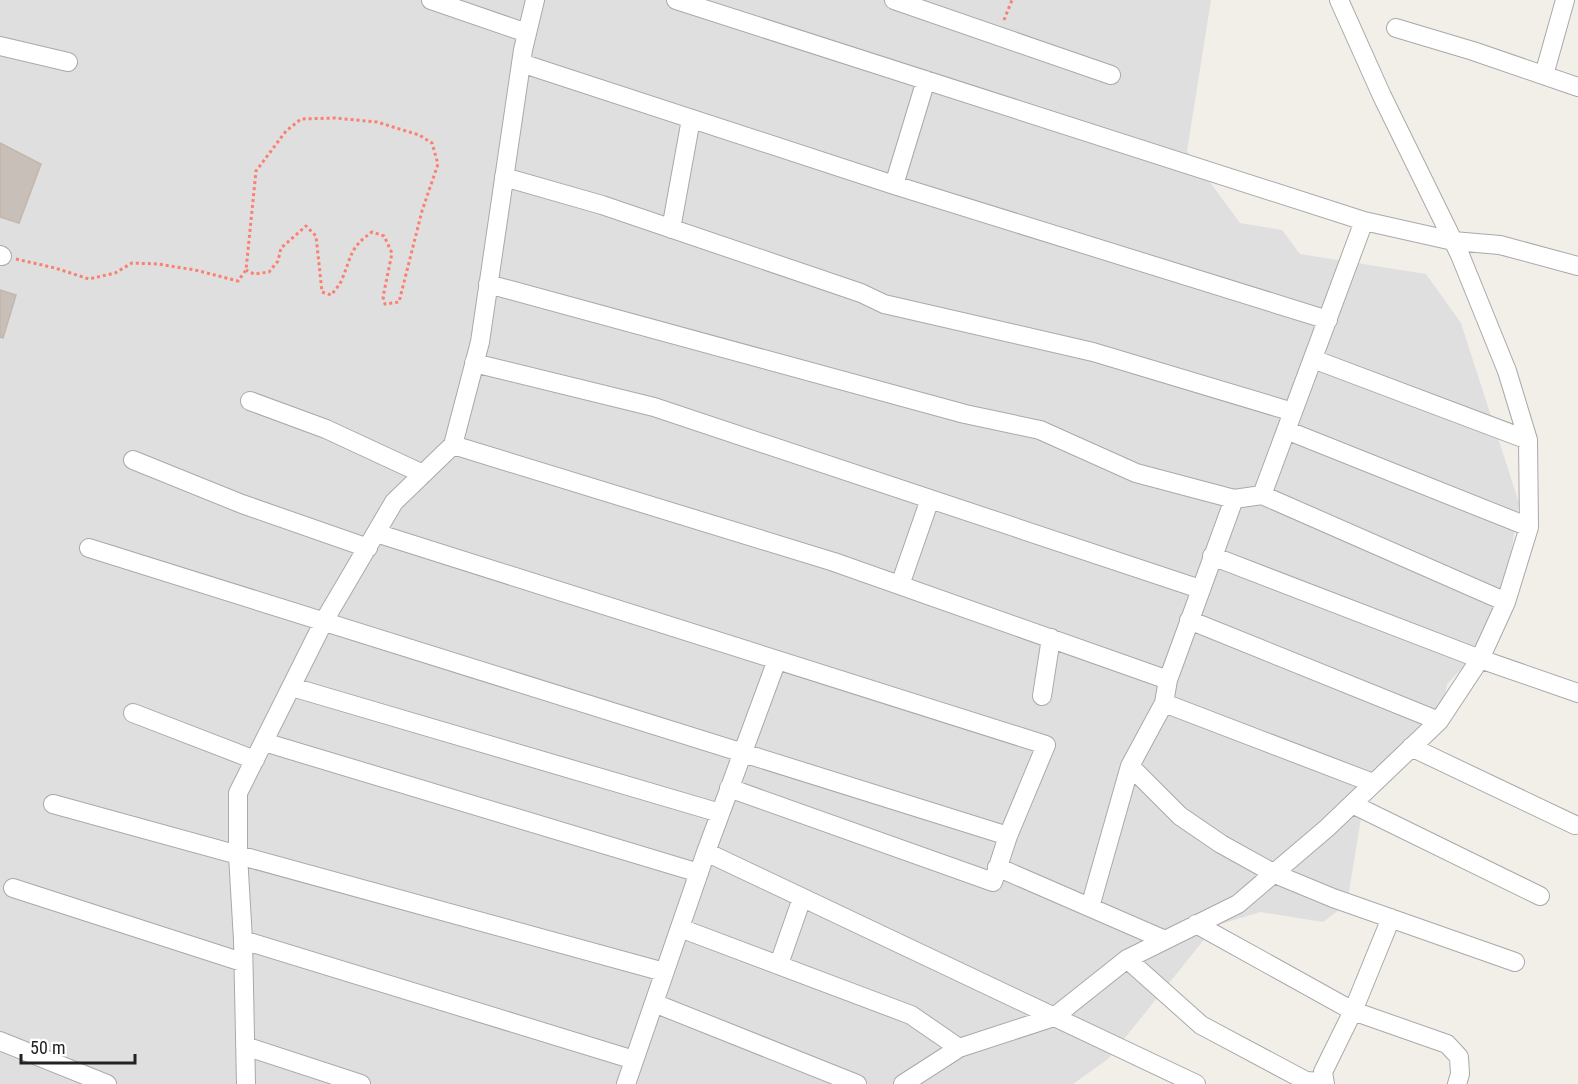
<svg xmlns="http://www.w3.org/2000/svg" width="1578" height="1084" viewBox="0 0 1578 1084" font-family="'Roboto Condensed',sans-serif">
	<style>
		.residential { fill: #e0dfdf }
		.building { fill: #c7bfb8; stroke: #c4b6ab; stroke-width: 1.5 }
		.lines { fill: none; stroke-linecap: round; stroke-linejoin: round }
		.minor-casing { stroke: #a9a9a9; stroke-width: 20 }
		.path { stroke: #fa8072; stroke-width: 3; stroke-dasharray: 3 3; stroke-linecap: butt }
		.minor { stroke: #fff; stroke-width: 18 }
	</style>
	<rect width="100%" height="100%" fill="#f2efe9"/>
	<!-- residential -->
	<path class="residential" d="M 0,0 L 1211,0 L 1187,151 L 1240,223 L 1282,230 L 1300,254 L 1426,274 L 1461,323 L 1519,503 L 1499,629 L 1447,684 L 1440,726 L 1364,800 L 1347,904 L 1323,922 L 1260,912 L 1215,926 L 1108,1059 L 1073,1084 L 0,1084 Z"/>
	<!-- building -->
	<path class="building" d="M 0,143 L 41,164 L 19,223 L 0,217 Z
		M 0,290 L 16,295 L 3,338 L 0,337 Z"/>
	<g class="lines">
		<!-- minor casing -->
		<g class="minor-casing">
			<path id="minor" d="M 431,0 L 527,33
				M 676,0 L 1364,221 L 1453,241 L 1500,245 L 1578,266
				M 894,0 L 1111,75
				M 1396,28 L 1473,51 L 1578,87
				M 0,46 L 68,62
				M 521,63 L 894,185 L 1328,320
				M 1544,75 L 1565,0
				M 504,177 L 602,205 L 861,293 L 884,304 L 1093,352 L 1293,412
				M 894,185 L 926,80
				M 671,229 L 691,119
				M 0,255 L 2,256
				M 488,284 L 965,414 L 1040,430 L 1136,473 L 1234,499
				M 1313,359 L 1528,440
				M 474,363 L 654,407 L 1200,589
				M 250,401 L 326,429 L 423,474
				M 1286,430 L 1529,527
				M 453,445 L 834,562 L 1168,680
				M 133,460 L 242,504 L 368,548
				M 1262,495 L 1506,602
				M 376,533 L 1046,745 L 1008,836 L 993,882 L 729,788
				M 89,548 L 1008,836
				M 1212,556 L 1480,659 L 1578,693
				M 900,585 L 930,499
				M 1189,620 L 1439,721
				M 292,687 L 720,813
				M 1042,696 L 1051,638
				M 1164,703 L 1373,783
				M 133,713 L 255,760
				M 264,742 L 699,873
				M 1411,747 L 1575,825
				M 1130,766 L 1180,816 L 1221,844 L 1275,874 L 1333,898 L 1515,962
				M 53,804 L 664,972
				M 1352,804 L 1540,896
				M 706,852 L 1196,1084
				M 997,867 L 1165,940
				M 13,888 L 242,962
				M 1090,907 L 1130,766 L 1164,703 L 1168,680 L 1234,499 L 1262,495 L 1364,221
				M 1196,924 L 1353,1011 L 1447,1044 L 1459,1057 L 1460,1074 L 1457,1084
				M 680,928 L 911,1015 L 959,1048
				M 243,940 L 634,1060
				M 1127,959 L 1201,1025 L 1306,1081 L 1323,1082
				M 779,964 L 802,898
				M 654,1003 L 857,1084
				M 0,1041 L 107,1084
				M 245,1046 L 361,1084
				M 246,1084 L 243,940 L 238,855 L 238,793 L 324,621 L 394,502 L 453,445 L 480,342 L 523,50 L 535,0
				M 626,1084 L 706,852 L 777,660
				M 903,1084 L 959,1048 L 1054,1017 L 1127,959 L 1238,904 L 1327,828 L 1439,721 L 1480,659 L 1506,602 L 1529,527 L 1528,440 L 1507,371 L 1460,255 L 1382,96 L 1339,0
				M 1325,1084 L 1323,1072 L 1353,1011 L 1391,918"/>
		</g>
		<!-- path -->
		<path class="path" d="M 1004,20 L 1012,0
			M 16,259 L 55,268 L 89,279 L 115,273 L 132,263 L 158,264 L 195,270 L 238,281 L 246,270 L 256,171 L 286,131 L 301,119 L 335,118 L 377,122 L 419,135 L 432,143 L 438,164 L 422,211 L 399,302 L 385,304 L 383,297 L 392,253 L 384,236 L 372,232 C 349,248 352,256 342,279 C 340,285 335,290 331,295 L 322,292 L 316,236 L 306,226 L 281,248 L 278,261 L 269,272 L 254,274 L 246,270"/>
		<!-- minor -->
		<use href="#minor" class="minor"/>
	</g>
	<!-- scale -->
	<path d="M21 1054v9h114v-9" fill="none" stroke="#222222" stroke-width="3"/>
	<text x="30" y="1054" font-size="18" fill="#222222" stroke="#ffffff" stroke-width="4.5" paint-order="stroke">50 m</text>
</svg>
